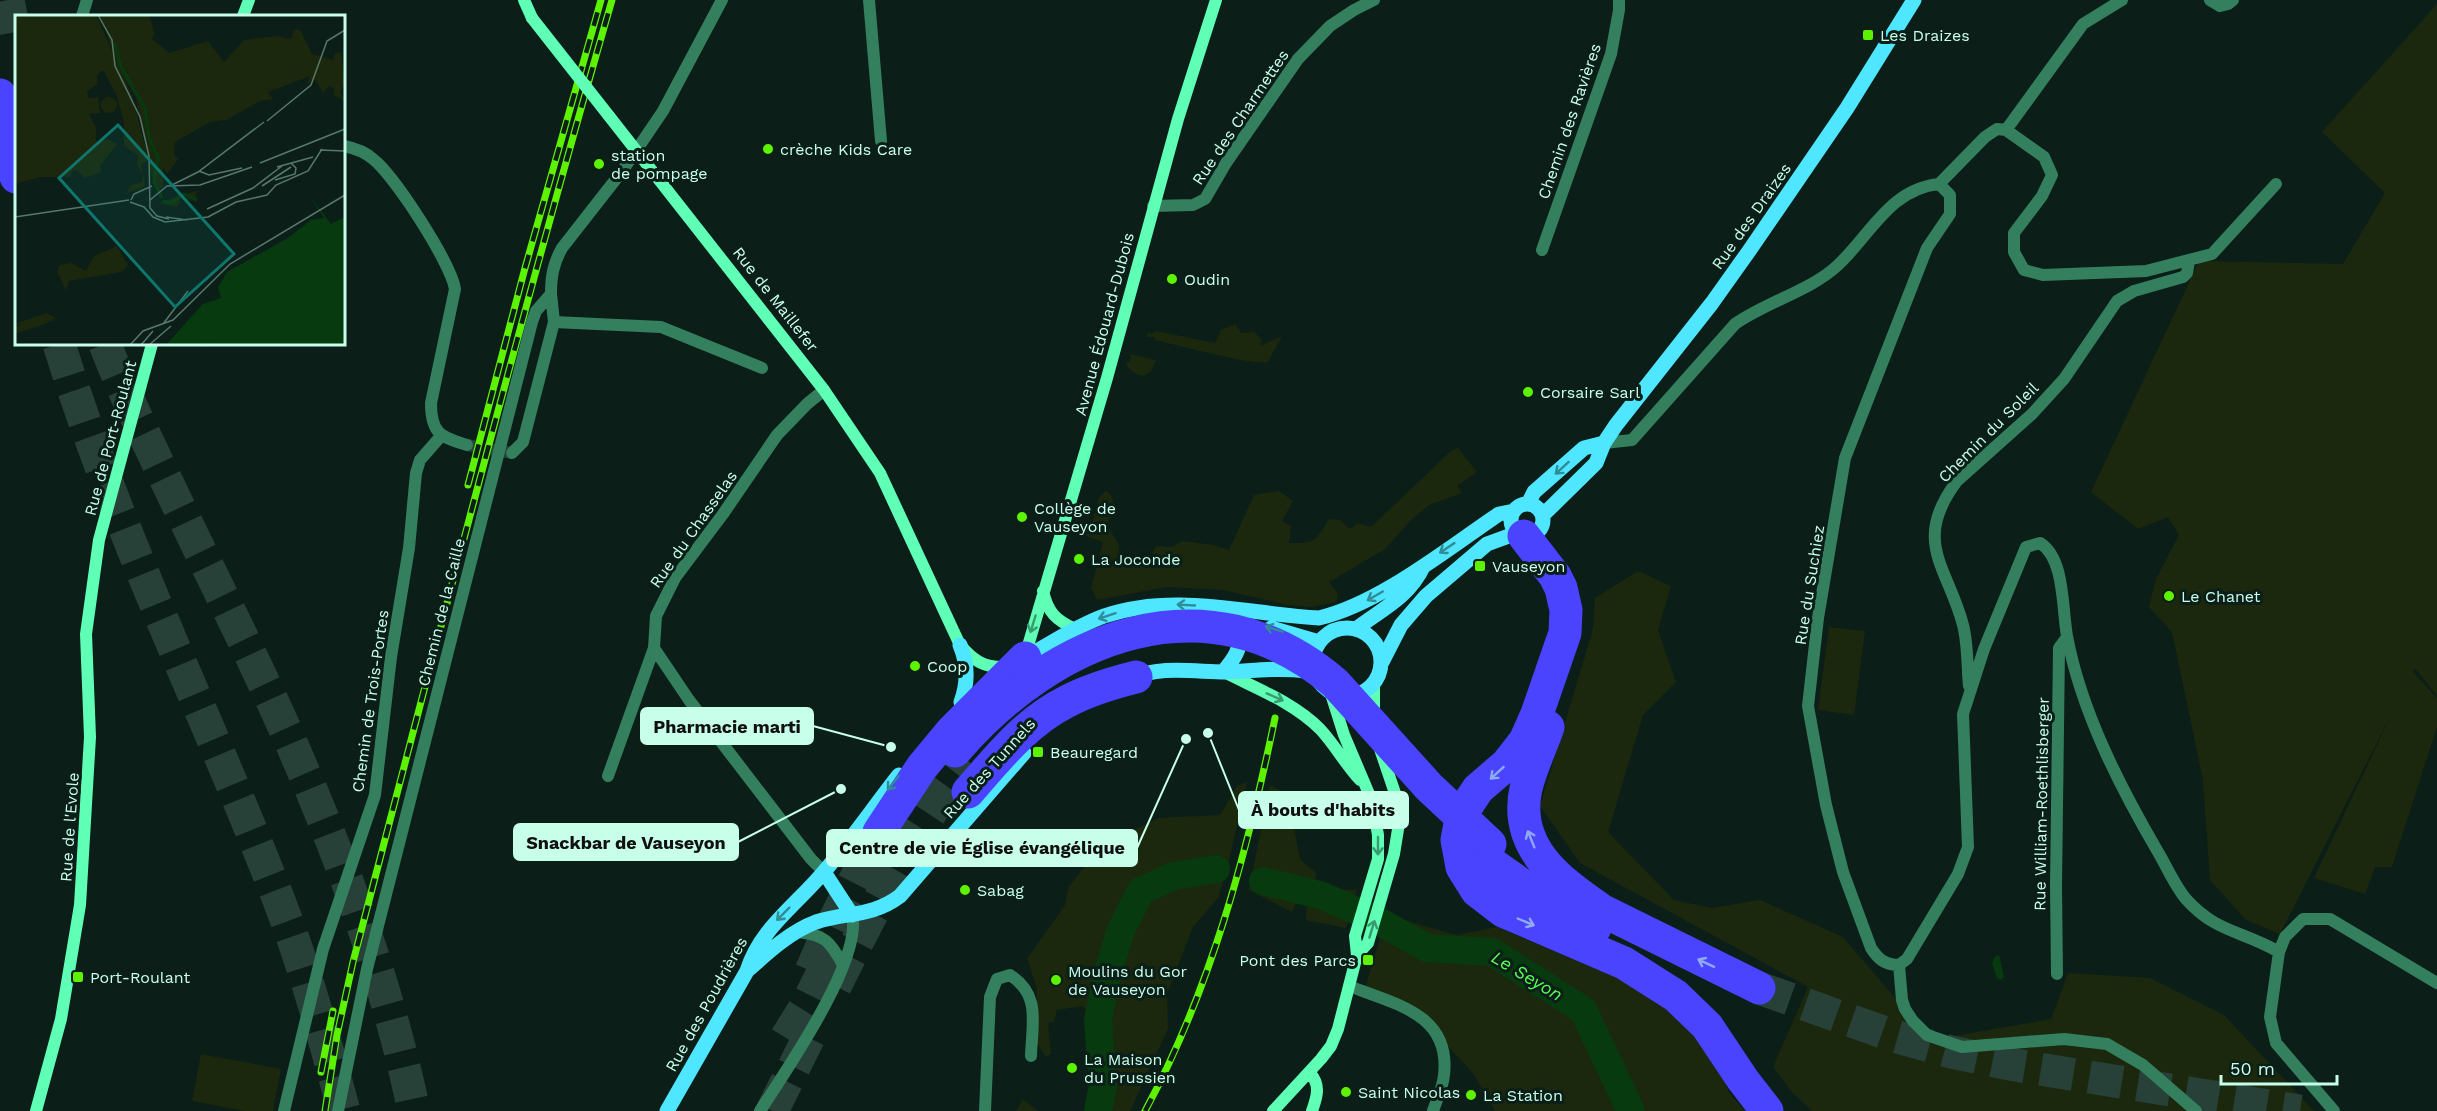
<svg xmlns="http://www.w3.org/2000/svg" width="2437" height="1111" viewBox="0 0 2437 1111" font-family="'Work Sans',sans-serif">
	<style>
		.green { fill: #1b280e }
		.water { fill: #073b0f }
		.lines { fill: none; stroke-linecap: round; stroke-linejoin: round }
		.river { stroke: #073b0f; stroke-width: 28 }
		.street-tunnel { stroke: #274038; stroke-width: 12; stroke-dasharray: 12 6; stroke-linecap: butt }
		.highway-tunnel { stroke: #274038; stroke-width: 33; stroke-dasharray: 33 16; stroke-linecap: butt }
		.street { stroke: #347f5d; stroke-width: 12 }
		.secondary { stroke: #5fffb6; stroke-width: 12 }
		.primary { stroke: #4fe6ff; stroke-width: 15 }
		.highway { stroke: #4a43ff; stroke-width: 33 }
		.rail-casing { stroke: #5df300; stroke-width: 7 }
		.rail { stroke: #0b1e18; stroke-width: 4.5; stroke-dasharray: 14; stroke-linecap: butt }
		.secondary-bridge { stroke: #5fffb6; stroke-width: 12 }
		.highway-bridge { stroke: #4a43ff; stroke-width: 33 }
		.oneway { stroke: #308c97 }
		.oneway2 { stroke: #399a6f }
		.oneway3 { stroke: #8faaf4 }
		.poi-dot { fill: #5df300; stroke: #0b1e18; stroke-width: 2 }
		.labels { text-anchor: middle; stroke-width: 6; stroke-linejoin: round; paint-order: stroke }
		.poi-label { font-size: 16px; fill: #c8ffeb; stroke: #0b1e18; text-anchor: start }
		.street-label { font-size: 16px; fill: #c8ffeb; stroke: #0b1e18 }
		.water-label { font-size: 18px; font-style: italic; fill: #59ff56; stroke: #0b1e18 }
		.inset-river { fill: none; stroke: #073b0f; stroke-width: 3 }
		.inset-road { fill: none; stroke: #57786c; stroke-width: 1.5 }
		.view { fill: #0f766e; fill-opacity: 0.15; stroke: #0f766e; stroke-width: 3 }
		.inset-edge { fill: none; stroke: #c8ffeb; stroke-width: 3 }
		.leader { fill: none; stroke: #c8ffeb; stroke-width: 2 }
		.callout-dot { fill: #c8ffeb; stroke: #0b1e18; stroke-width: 2 }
		.callout { fill: #c8ffeb; stroke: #c8ffeb; stroke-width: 2 }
		.callout-label { font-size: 18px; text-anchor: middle; font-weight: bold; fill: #111 }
	</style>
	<rect width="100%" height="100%" fill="#0b1e18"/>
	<!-- green -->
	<path class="green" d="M 2437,4 L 2437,696 L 2415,668 L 2413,672 L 2437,698 L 2437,727 L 2392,867 L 2375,867 L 2365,894 L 2314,878 L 2393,711 L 2280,934 L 2246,920 L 2210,880 L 2203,780 L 2172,632 L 2149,607 L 2156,579 L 2179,535 L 2168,517 L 2138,529 L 2091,492 L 2199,261 L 2343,264 L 2385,193 L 2322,132 Z
		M 1235,324 L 1241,333 L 1254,332 L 1262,340 L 1260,346 L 1282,336 L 1268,362 C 1253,366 1175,344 1154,340 L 1155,337 L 1146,337 L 1149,332 L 1152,334 L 1156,331 L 1215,343 L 1221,330 Z
		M 1130,354 L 1156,360 L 1151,371 L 1144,376 C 1136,375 1127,370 1126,361 L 1129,362 L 1131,358 Z
		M 1458,448 L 1477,472 L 1457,486 L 1462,493 L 1429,505 L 1412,519 L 1385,549 L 1329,582 L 1338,594 L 1336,602 L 1311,607 L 1288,605 L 1223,590 L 1167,587 L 1097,600 L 1091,588 L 1103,542 L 1072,531 L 1077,522 L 1092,523 L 1099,497 L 1106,491 C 1119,499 1112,513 1107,525 L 1119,545 L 1119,561 L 1151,555 L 1156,546 L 1171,547 L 1183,541 L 1214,545 L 1229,550 L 1254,495 L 1279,491 L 1293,501 L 1282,521 L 1291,526 L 1289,543 C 1316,544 1315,541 1329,519 L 1340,520 L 1350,529 L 1358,523 L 1371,527 L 1451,451 Z
		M 1638,571 L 1671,586 L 1658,630 L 1676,682 L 1643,715 L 1608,832 L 1674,900 L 1712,908 L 1760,900 L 1843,937 L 1931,1040 L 2051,1019 L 2068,973 L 2150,978 L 2224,1015 L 2314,1111 L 1812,1111 L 1792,1092 L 1773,1067 L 1808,987 L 1580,863 L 1540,806 L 1593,629 L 1595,598 Z
		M 1829,627 L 1865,631 L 1854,715 L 1818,710 Z
		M 1247,782 L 1228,865 L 1218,898 L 1193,927 L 1167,994 L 1168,1029 L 1132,1107 L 1130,1111 L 1092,1111 L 1097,1094 L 1094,1023 L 1083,1006 L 1057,1010 L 1054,1022 L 1048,1023 L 1051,1054 L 1046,1057 L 1036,1042 L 1037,988 L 1027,959 L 1065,905 L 1068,888 L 1099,847 L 1159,818 L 1220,815 L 1237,786 Z
		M 1270,785 L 1287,794 L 1300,859 L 1316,873 L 1315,889 L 1357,890 L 1346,928 L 1306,920 L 1307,905 L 1297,902 L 1292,912 L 1249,890 Z
		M 1387,915 L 1456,935 L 1497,927 L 1650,992 L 1711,1052 L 1730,1094 L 1745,1111 L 1495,1111 L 1473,1073 L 1441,1039 L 1433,1026 L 1364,992 Z
		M 201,1054 L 281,1069 L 273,1111 L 244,1111 L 192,1101 Z
		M 1023,1099 L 1038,1111 L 1016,1111 Z"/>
	<!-- water -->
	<path class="water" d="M 1999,955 L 2004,977 L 2001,980 L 1997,978 L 1992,963 L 1995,957 Z"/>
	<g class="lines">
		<!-- river -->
		<path class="river" d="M 1263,881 L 1320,895 L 1373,918 L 1427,948 L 1492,952 L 1583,1010 L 1631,1111
			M 1098,1111 L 1103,1086 L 1098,1020 L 1108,972 L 1121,930 L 1141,891 L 1173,876 L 1216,869"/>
		<!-- street-tunnel -->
		<path class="street-tunnel" d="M 467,445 L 512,453"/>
		<!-- highway-tunnel -->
		<path class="highway-tunnel" d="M 8,0 L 16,42
			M 59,344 C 118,536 208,716 280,903 C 306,971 325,1041 344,1111
			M 105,344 C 123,391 146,438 168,484 C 208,569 251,652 289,738 C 342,858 387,982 414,1111
			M 811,971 L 825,939 L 879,832
			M 835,986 C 876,905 911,833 968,761
			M 1759,988 L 1894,1036 L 1951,1052 L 2015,1065 L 2300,1111
			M 786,1038 L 806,1006 L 833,952
			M 772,1111 L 809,1037"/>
		<!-- street -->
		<path class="street" d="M 869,0 L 881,141
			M 2210,0 L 2220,6 L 2228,4 L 2233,0
			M 82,16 L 87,0
			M 2006,130 L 2044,157 L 2052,175 L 2042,196 L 2014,233 L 2014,252 L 2024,270 L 2043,275 L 2146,271 L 2212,254 L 2276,184
			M 2006,130 L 2083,24 L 2122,0
			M 344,146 C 354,148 365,152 373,159 C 394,175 451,263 455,289 L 431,403 C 431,433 440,437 467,445
			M 1939,184 L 1950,195 L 1950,214 L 1927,248 L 1845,458 L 1818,618 L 1808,706 L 1826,805 L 1843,872 L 1871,948 C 1878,959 1885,965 1899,965 L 1907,959 L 1958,874 L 1968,847 L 1963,714 L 1984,649 L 2026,547 L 2040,543 C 2065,558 2062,609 2067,636 C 2081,711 2120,787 2158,852 C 2167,867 2175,886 2186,899 C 2216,933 2244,931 2279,952 L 2270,1017 L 2276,1043 L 2334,1111
			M 1939,184 L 1985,137 L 1997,129 L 2006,130
			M 1153,206 L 1193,205 L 1205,199 L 1226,163 L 1298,59 L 1330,26 L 1354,10 L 1374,0
			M 1542,250 L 1611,54 L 1619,10 L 1619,0
			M 554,322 L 661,327 L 762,368
			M 1604,443 L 1632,440 L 1735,324 C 1766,302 1812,290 1838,265 C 1871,234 1890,189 1939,184
			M 512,453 L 523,442 L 554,322 L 551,294
			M 1969,686 C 1967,666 1968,644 1963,625 C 1948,567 1911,542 1957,481 L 2032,414 L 2064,379 L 2117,301 L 2134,291 L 2183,277 L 2187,273 L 2189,261
			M 608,776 L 654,648
			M 824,872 L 811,859 L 689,700 L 654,648 L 656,616 L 675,578 L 723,514 L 777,435 L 807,404 L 824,390
			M 798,932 C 825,935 830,941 843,965
			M 2279,952 L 2285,937 L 2303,919 L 2330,919 L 2437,983
			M 1899,965 L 1902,1000 L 1905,1009 L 1913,1021 L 1927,1035 L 1962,1047 L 2064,1039 L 2107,1044 L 2143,1065 L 2196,1111
			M 2057,974 L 2056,887 L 2059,648 L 2067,637
			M 1349,986 C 1395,1004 1451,1014 1444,1075 C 1443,1087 1437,1099 1433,1111
			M 284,1111 L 323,949 L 375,795 L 391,657 L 409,548 L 416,473 L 420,460 L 441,436
			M 338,1111 L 367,969 L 532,322 L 536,311 L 551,294 C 551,277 553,264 562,248 L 623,170 L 663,111 L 722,0
			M 760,1111 C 785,1072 863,960 852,915
			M 985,1111 L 990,997 L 997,979 L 1010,975 C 1041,995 1032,1023 1031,1056"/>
		<!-- secondary -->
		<path class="secondary" d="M 524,0 L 532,18
			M 243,16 L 249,0
			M 609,116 L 824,390 L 880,473 L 960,645 C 974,661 984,668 1006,667
			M 1043,591 C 1048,613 1056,620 1075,629
			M 1025,656 L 1107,378 L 1178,119 L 1216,0
			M 1224,672 C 1257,689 1293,702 1320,729 C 1335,745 1345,764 1360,780
			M 1374,685 L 1374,714
			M 1357,955 L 1368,943 L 1394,854 L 1400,817 L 1398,802 L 1379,746
			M 1310,1073 C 1321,1085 1317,1097 1312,1111
			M 36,1111 L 61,1019 L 80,905 L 90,737 L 86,634 L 99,540 L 152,344
			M 1273,1111 L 1321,1059 L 1331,1046 L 1338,1029 L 1357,955 L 1355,936 L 1378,859 L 1378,835 L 1372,801 L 1344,735 L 1331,694"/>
		<!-- primary -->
		<path class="primary" d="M1511 520a16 16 0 1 1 32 0a16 16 0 1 1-32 0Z
			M 1528,504 L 1534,492 L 1584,448 L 1604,443
			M 1543,515 L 1596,463 L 1604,443 L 1616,425 L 1712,303 L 1749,251 L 1847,108 L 1914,0
			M1313 662a34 34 0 1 1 68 0a34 34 0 1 1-68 0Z
			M 1271,628 L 1319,642
			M 1356,629 C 1382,609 1408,598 1423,567
			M 960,645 C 968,664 968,683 961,702
			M 1022,659 C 1049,645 1074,627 1104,616 C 1174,592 1247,614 1319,618 C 1379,604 1447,549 1499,514 L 1514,511
			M 1382,662 L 1401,625 L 1426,596 L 1487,544 L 1517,533
			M 1223,672 C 1234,659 1242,648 1240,631
			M 1132,679 C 1157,665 1197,672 1225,672 C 1252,671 1278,667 1305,671
			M 824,872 L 852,915
			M 747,971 C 767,953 791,931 816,922 C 847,912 872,917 900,896 L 1024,753
			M 667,1111 L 747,971 C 760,929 795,906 822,874 C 850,842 873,808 899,775"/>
		<!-- highway -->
		<path class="highway" d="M 0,95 L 16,177
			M 1524,536 L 1555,576 L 1561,588 L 1566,610 L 1565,633 L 1537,714 L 1525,741 L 1507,764 L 1478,789 L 1462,813 L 1457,840 L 1462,867 L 1477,891 L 1503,911 L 1624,963 L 1676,996 L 1707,1026 L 1743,1080 L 1767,1111
			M 1548,727 C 1541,747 1531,768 1526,788 C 1513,847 1558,880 1600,909
			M 968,792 C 997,759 1026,722 1066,702 C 1088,690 1112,683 1136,677
			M 879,832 L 922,767 L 951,732 L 1025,658
			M 1481,856 L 1522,885 L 1595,928
			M 1581,900 L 1759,988"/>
		<!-- rail casing -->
		<g class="rail-casing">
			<path id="rail" d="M 468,485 L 525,268 L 601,0
				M 321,1072 L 333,1011
				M 325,1111 L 337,1035 L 353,962 C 437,641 520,319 612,0
				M 1145,1111 C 1211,989 1247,853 1275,718"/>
		</g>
		<!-- rail -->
		<use href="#rail" class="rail"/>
		<!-- secondary-bridge -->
		<path class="secondary-bridge" d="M 532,18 L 609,116"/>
		<!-- highway-bridge -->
		<path class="highway-bridge" d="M 955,751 C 1053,637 1207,573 1335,683 L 1429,787 L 1490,844"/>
	</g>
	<!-- one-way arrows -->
	<defs><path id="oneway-shaft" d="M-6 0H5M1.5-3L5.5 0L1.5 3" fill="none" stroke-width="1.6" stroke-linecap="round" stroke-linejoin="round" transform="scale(1.5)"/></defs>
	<g class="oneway">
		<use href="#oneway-shaft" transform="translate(1562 468) rotate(138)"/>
		<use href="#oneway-shaft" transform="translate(1447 548) rotate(146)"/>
		<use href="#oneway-shaft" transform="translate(1375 596) rotate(150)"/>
		<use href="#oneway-shaft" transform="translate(1186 605) rotate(-177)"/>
		<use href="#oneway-shaft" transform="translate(1107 616) rotate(162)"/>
		<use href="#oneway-shaft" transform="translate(1274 629) rotate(-163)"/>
		<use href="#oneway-shaft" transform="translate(893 783) rotate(128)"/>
		<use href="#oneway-shaft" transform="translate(783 914) rotate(135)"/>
	</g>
	<g class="oneway2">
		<use href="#oneway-shaft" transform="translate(1033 624) rotate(107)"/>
		<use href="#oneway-shaft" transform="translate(1275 697) rotate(24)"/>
		<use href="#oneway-shaft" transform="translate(1378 846) rotate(90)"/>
		<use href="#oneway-shaft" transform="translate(1372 929) rotate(-73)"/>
	</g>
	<g class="oneway3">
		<use href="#oneway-shaft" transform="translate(1497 773) rotate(138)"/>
		<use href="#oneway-shaft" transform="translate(1531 839) rotate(-112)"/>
		<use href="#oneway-shaft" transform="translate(1526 922) rotate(23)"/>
		<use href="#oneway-shaft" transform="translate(1706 963) rotate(-155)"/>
	</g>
	<!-- markers -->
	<g class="poi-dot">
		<rect x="1862" y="29" width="12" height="12" rx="3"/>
		<circle cx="768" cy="149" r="6"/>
		<circle cx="599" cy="164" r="6"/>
		<circle cx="1172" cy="279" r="6"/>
		<circle cx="1528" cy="392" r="6"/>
		<circle cx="1022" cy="517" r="6"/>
		<circle cx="1079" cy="559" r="6"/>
		<rect x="1474" y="560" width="12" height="12" rx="3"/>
		<circle cx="2169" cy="596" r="6"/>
		<circle cx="915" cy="666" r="6"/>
		<rect x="1032" y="746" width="12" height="12" rx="3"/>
		<circle cx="965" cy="890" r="6"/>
		<rect x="1362" y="954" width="12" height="12" rx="3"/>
		<rect x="72" y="971" width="12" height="12" rx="3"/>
		<circle cx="1056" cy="980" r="6"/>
		<circle cx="1072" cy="1068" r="6"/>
		<circle cx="1346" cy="1092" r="6"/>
		<circle cx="1471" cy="1095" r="6"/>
	</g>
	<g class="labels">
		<!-- poi labels -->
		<g class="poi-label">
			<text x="1880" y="41">Les Draizes</text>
			<text x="780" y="155">crèche Kids Care</text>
			<text x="611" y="161">station<tspan x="611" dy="18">de pompage</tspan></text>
			<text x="1184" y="285">Oudin</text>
			<text x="1540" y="398">Corsaire Sarl</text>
			<text x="1034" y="514">Collège de<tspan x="1034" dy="18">Vauseyon</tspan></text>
			<text x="1091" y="565">La Joconde</text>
			<text x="1492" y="572">Vauseyon</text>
			<text x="2181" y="602">Le Chanet</text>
			<text x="927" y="672">Coop</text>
			<text x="1050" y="758">Beauregard</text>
			<text x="977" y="896">Sabag</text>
			<text x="1356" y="966" text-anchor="end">Pont des Parcs</text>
			<text x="1068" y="977">Moulins du Gor<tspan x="1068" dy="18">de Vauseyon</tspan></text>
			<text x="90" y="983">Port-Roulant</text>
			<text x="1084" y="1065">La Maison<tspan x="1084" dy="18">du Prussien</tspan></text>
			<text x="1358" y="1098">Saint Nicolas</text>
			<text x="1483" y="1101">La Station</text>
		</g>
		<!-- street labels -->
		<g class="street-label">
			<text transform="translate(1240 117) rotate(-56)" y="6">Rue des Charmettes</text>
			<text transform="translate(1569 121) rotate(-71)" y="6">Chemin des Ravières</text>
			<text transform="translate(1751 216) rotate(-55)" y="6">Rue des Draizes</text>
			<text transform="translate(776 299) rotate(52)" y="6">Rue de Maillefer</text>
			<text transform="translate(1104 324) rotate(-75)" y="6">Avenue Édouard-Dubois</text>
			<text transform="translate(1988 432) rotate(-45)" y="6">Chemin du Soleil</text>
			<text transform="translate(110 438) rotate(-75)" y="6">Rue de Port-Roulant</text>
			<text transform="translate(693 529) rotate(-55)" y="6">Rue du Chasselas</text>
			<text transform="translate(1809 585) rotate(-81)" y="6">Rue du Suchiez</text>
			<text transform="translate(441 612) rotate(-76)" y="6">Chemin de la Caille</text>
			<text transform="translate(370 701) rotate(-82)" y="6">Chemin de Trois-Portes</text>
			<text transform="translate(989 768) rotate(-48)" y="6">Rue des Tunnels</text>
			<text transform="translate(2041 804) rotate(-89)" y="6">Rue William-Roethlisberger</text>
			<text transform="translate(69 827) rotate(-86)" y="6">Rue de l'Evole</text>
			<text transform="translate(706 1004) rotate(-61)" y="6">Rue des Poudrières</text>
		</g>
		<!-- water labels -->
		<g class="water-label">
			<text transform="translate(1527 976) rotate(31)" y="6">Le Seyon</text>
		</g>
	</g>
	<!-- overview -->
	<g transform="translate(15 15)">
		<rect width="330" height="330" fill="#0b1e18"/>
		<path d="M 0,0 L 81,0 L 117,81 L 131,134 L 132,147 L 126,149 L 130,167 L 129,172 L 112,178 L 116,170 L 127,167 L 128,160 L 122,149 L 123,140 L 109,131 L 109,107 L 101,79 L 88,55 L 82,60 L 83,69 L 72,76 L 73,83 L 83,82 L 85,98 L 74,99 L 81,113 L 81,128 L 92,124 L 102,129 L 85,151 L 87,157 L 69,163 L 62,155 L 57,156 L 56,162 L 25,162 L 0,169 ZM 85,0 L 134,0 L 140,19 L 137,24 L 154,38 L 193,26 L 209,47 L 229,25 L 262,21 L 276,24 L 280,14 L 286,16 L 297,39 L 318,45 L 320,38 L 326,37 L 330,69 L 325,76 L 330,86 L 319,80 L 319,73 L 314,71 L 308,78 L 299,63 L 291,71 L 295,61 L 253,77 L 258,84 L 245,86 L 211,105 L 195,107 L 160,127 L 159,140 L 164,143 L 152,159 L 148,152 L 148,172 L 142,175 L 138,168 L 121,83 L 103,52 ZM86 90a8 8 0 1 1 16 0a8 8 0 1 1-16 0ZM 181,176 L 187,177 L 181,178 L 182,186 L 170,185 L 172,181 L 168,180 L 162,185 L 166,186 L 162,192 L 142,188 ZM 102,231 L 113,250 L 107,257 L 54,266 L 51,276 L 42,256 L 45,250 L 56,248 L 71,256 L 79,241 ZM 31,298 L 41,303 L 32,307 L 50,302 L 0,319 L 0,312 L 7,310 L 0,309 Z" fill="#1b280e"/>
		<path d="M 295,181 L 316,209 L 330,202 L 330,330 L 151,330 L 188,289 L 206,283 L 203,272 L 212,257 L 273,223 L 296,205 L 309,203 Z" fill="#073b0f"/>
		<path class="inset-river" d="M 100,28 L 106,52 L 130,93 L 134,123 L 143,142 L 139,167 L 147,183M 148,186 L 156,188 L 169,179 L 182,185M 187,330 L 330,259"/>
		<path class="inset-road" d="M 83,0 L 97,25 L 100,51 L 125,102 L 134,141 L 135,193 L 142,201 L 154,204M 252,106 L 296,70 L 312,26 L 330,15M 305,135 L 330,136M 245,148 L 330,114M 262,152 L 298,142M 184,156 L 194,160 L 227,153M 260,165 L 280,159 L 281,153 L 276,148M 155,171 L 183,157 L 249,107M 247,171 L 276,152M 116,185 L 119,179 L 137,171M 135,185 L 152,171 L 185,170 L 237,152M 115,187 L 129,192 L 138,202 L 150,207 L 193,202 L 221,187 L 252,180 L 261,170 L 293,156 L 307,134M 192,194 L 238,173 L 267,151M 0,202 L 114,185M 151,202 L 172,205M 148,309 L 173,276M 115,330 L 128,316 L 158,305 L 215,249 L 330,180M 126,330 L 138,316M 134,330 L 156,311"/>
		<path class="view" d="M 103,110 L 219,239 L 160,292 L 44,163 Z"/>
		<rect width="330" height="330" class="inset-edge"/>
	</g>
	<!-- callouts -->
	<path class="leader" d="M891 747L813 726M1208 733L1239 810M841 789L738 842M1186 739L1137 848"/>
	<g class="callout-dot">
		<circle cx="891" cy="747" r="6"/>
		<circle cx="1208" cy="733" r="6"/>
		<circle cx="841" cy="789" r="6"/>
		<circle cx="1186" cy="739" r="6"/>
	</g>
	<g class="callout">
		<rect x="641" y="708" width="172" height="36" rx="6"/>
		<rect x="1239" y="792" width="169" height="36" rx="6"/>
		<rect x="514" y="824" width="224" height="36" rx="6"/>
		<rect x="827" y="830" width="310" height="36" rx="6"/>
	</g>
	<g class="callout-label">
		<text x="727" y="733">Pharmacie marti</text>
		<text x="1323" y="816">À bouts d'habits</text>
		<text x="626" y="849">Snackbar de Vauseyon</text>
		<text x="982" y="854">Centre de vie Église évangélique</text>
	</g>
	<!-- scale -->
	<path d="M2221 1075v9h116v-9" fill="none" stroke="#c8ffeb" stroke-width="3"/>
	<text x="2230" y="1075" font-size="18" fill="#c8ffeb" stroke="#0b1e18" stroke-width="4.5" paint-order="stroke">50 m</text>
</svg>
